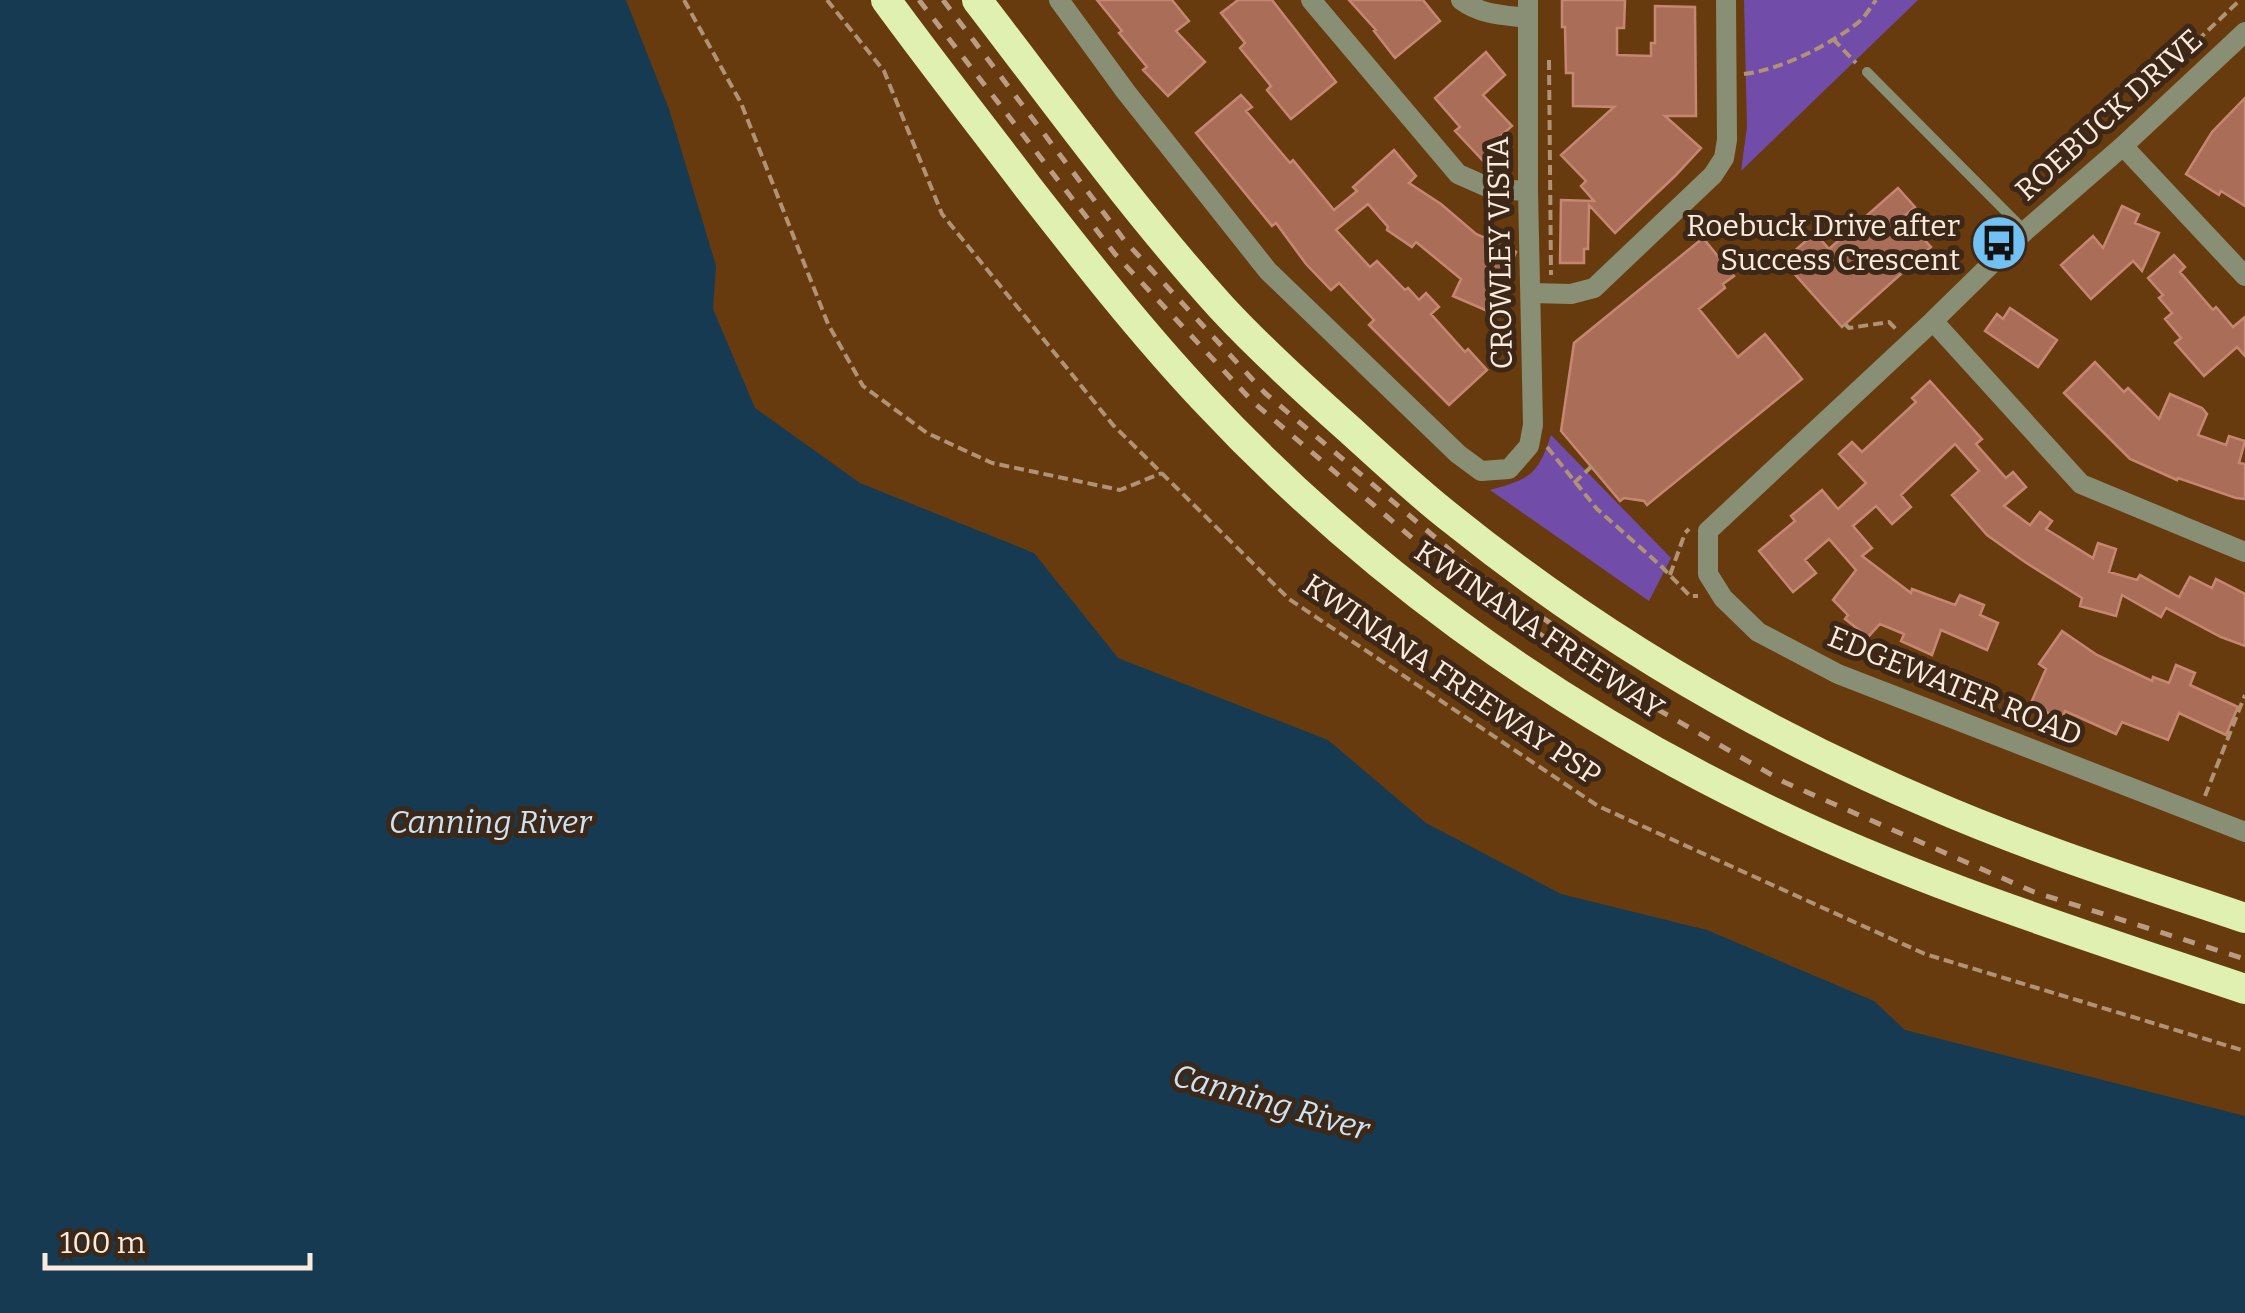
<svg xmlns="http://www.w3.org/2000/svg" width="2245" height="1313" viewBox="0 0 2245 1313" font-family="Bitter,serif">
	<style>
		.green { fill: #714ca8 }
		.water { fill: #153a52 }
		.building { fill: #aa6d58; stroke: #c68772; stroke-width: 2.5 }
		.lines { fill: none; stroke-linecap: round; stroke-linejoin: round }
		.path { stroke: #b09275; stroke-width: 4; stroke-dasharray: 10 5; stroke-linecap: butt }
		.service { stroke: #888f75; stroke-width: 10 }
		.minor { stroke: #888f75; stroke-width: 20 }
		.motorway { stroke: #e0f0b0; stroke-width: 30 }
		.rail { stroke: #b99c81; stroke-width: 5; stroke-dasharray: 12 12; stroke-linecap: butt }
		.labels { text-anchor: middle; stroke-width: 10; stroke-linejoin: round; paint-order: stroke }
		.street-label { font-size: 30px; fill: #fbebde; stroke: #3d2817 }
		.poi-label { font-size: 30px; fill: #fbebde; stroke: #3d2817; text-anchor: end }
		.water-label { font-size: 32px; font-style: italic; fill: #cbe3f5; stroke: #3d2817 }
	</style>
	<rect width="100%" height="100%" fill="#683b0f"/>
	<!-- green -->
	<path class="green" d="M 1744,0 L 1918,0 L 1741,171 L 1747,127 Z
		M 1551,435 L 1671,558 L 1649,601 L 1490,490 C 1530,479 1538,475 1551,435 Z"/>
	<!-- water -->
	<path class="water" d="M 0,0 L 626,0 L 669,109 L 716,266 L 713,309 L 755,408 L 860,483 L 1034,553 L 1118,658 L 1328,740 L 1426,823 L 1561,894 L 1707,930 L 1874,1001 L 1905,1030 L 2245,1116 L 2245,1313 L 0,1313 Z"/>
	<!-- building -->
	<path class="building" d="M 1097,0 L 1172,0 L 1189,21 L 1176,31 L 1205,62 L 1168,96 L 1143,70 L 1147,67 L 1119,33 L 1122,31 Z
		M 1238,0 L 1272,0 L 1336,82 L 1291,119 L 1267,90 L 1271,86 L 1240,48 L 1245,43 L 1221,13 Z
		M 1349,0 L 1423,0 L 1440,21 L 1395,58 L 1374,31 L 1376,30 Z
		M 1562,0 L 1625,0 L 1624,28 L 1617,28 L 1617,55 L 1651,56 L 1651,43 L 1655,43 L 1655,6 L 1695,7 L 1696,116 L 1665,116 L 1701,148 L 1675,176 L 1615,233 L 1589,205 L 1588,249 L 1584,249 L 1584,263 L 1560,263 L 1561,200 L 1594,201 L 1581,186 L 1586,181 L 1561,155 L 1614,107 L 1573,106 L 1573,73 L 1566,73 L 1565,27 L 1562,27 Z
		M 1486,52 L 1505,75 L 1483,95 L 1512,126 L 1497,139 L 1505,148 L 1487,165 L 1455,131 L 1460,127 L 1435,98 Z
		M 1241,95 L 1252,107 L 1246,111 L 1290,163 L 1293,160 L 1334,210 L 1357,191 L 1353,187 L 1394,150 L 1416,176 L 1409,183 L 1441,204 L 1476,234 L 1516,252 L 1490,312 L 1453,296 L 1461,279 L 1416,242 L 1412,247 L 1387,230 L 1388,227 L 1368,204 L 1336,230 L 1370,267 L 1377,261 L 1405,290 L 1408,288 L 1419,300 L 1426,293 L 1439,307 L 1431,314 L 1465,352 L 1468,349 L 1487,370 L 1449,405 L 1369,325 L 1374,320 L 1339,283 L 1331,290 L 1306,264 L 1276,223 L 1272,226 L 1196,133 Z
		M 2245,98 L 2245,206 L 2221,191 L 2219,195 L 2186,174 L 2212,132 Z
		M 1898,188 L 1915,207 L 1903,217 L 1931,247 L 1842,327 L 1783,261 L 1815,233 L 1829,249 Z
		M 2122,206 L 2139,214 L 2135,223 L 2159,233 L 2142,271 L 2133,261 L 2091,299 L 2061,265 L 2093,236 L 2103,248 Z
		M 1703,238 L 1734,276 L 1723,284 L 1725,288 L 1699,309 L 1738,357 L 1765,334 L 1802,379 L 1647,505 L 1644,501 L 1624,498 L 1620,501 L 1561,431 L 1574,343 Z
		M 2174,255 L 2185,267 L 2180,272 L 2213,310 L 2216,307 L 2233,327 L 2245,317 L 2245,356 L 2237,347 L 2204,376 L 2175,343 L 2181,338 L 2165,319 L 2172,313 L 2159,298 L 2163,295 L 2148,278 Z
		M 2010,308 L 2057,340 L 2038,367 L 1985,331 L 1997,314 L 2003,319 Z
		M 2095,362 L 2124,392 L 2128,388 L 2159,419 L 2170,394 L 2202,408 L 2207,414 L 2198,435 L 2226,445 L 2229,436 L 2245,441 L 2239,463 L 2245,464 L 2245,499 L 2236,498 L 2178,478 L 2177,480 L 2130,459 L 2064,393 Z
		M 1930,381 L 1982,439 L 1976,444 L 2006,478 L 2013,472 L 2026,487 L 2004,506 L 2030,525 L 2040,512 L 2052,521 L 2046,529 L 2093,558 L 2098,543 L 2116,549 L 2109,572 L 2137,580 L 2140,575 L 2179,597 L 2190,577 L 2212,588 L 2216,579 L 2245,594 L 2245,646 L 2221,637 L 2166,608 L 2161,617 L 2122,595 L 2116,616 L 2080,606 L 2082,598 L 2025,562 L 1987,535 L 1952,495 L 1979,471 L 1955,444 L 1901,495 L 1911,507 L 1892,524 L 1876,506 L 1853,526 L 1872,548 L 1862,556 L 1911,593 L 1912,589 L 1955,605 L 1960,595 L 1984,605 L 1980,615 L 1998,623 L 1987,650 L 1941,630 L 1932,655 L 1901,641 L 1904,634 L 1880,624 L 1868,637 L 1845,619 L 1848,615 L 1833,600 L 1856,570 L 1829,539 L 1805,560 L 1816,573 L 1793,592 L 1759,551 L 1795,521 L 1791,516 L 1822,490 L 1838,509 L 1866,483 L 1839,454 L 1852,442 L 1862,452 L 1916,402 L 1912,398 Z
		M 2062,631 L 2097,655 L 2152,681 L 2153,677 L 2169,683 L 2176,665 L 2195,673 L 2190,685 L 2238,707 L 2226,735 L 2179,713 L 2168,740 L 2122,722 L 2116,734 L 2065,711 L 2062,719 L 2030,705 L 2046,669 L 2039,664 Z"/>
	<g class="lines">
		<!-- path -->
		<path class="path" d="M 684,0 L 741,103 L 828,324 L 863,386 L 927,433 L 992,463 L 1120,490 L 1162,473
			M 827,0 L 884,71 L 942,214 L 1113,425 L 1289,599 L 1598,806 L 1925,954 L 2245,1051
			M 1833,39 L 1856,63
			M 1549,60 L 1551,275
			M 1744,74 C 1780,70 1827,46 1855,25 C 1864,19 1870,8 1876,0
			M 2160,85 L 2161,75 L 2240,0
			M 1845,324 L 1849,328 L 1889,322 L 1896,329
			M 1547,447 L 1597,509 L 1660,565 L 1690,596 L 1698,596
			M 1574,483 L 1592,466
			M 1670,575 L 1685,533 L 1689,529
			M 2205,796 L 2245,695"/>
		<!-- service -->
		<path class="service" d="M 1867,72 L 2025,231"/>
		<!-- minor -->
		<path class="minor" d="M 1059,0 L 1126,92 L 1268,271 L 1458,454 L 1481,471 L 1509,469 L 1529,446 L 1533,425 L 1528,191 L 1528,0
			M 1311,0 L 1458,174 L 1492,189 L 1528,191
			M 1461,0 C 1481,15 1503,15 1528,18
			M 2245,32 L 2123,146 L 2025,231 L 1933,321 L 1708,531 L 1708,574 L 1723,598 L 1758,632 L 1838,674 L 2245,832
			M 2123,146 L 2245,276
			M 1531,293 L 1571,294 L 1594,288 L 1713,175 L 1724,158 L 1727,140 L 1726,0
			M 1933,321 L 2081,484 L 2245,552"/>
		<!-- motorway -->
		<path class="motorway" d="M 886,0 C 932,63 980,124 1027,186 C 1084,259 1141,332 1204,399 C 1360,566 1547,702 1752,802 C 1909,880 2079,933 2245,989
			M 977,0 C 1057,104 1134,211 1222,308 C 1262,351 1306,391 1350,430 C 1384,461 1417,492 1453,520 C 1596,635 1759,731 1928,803 C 2031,848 2138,882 2245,918"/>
		<!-- rail -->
		<path class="rail" d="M 919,0 L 1115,254 L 1253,402 L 1473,590 L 1629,693 L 1784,782 L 2034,892 L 2245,959
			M 943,0 L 1125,241 L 1265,393 L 1483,578 L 1571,637"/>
	</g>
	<!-- icons -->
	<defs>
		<g id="bus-disc" transform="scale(2.875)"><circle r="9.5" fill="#72c1f5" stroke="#3d2817"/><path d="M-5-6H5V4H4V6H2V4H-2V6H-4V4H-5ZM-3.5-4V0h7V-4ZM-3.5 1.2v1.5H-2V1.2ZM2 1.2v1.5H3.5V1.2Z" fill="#111"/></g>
	</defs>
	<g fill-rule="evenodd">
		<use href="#bus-disc" x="1999" y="243"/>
	</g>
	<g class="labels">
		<!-- street labels -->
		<g class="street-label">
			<text transform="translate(2109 115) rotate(-42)" y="10">ROEBUCK DRIVE</text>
			<text transform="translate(1500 253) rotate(-91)" y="10">CROWLEY VISTA</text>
			<text transform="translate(1539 630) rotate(34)" y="10">KWINANA FREEWAY</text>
			<text transform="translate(1452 680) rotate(34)" y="10">KWINANA FREEWAY PSP</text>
			<text transform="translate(1955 686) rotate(22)" y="10">EDGEWATER ROAD</text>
		</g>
		<!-- poi labels -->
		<g class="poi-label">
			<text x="1960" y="236">Roebuck Drive after<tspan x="1960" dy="34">Success Crescent</tspan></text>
		</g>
		<!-- water labels -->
		<g class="water-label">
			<text x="490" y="833">Canning River</text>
			<text transform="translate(1271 1102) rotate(16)" y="11">Canning River</text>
		</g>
	</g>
	<!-- scale -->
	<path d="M45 1253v15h265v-15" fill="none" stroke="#fbebde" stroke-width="5"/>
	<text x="60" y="1253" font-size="30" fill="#fbebde" stroke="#3d2817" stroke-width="8" paint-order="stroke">100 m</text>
</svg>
